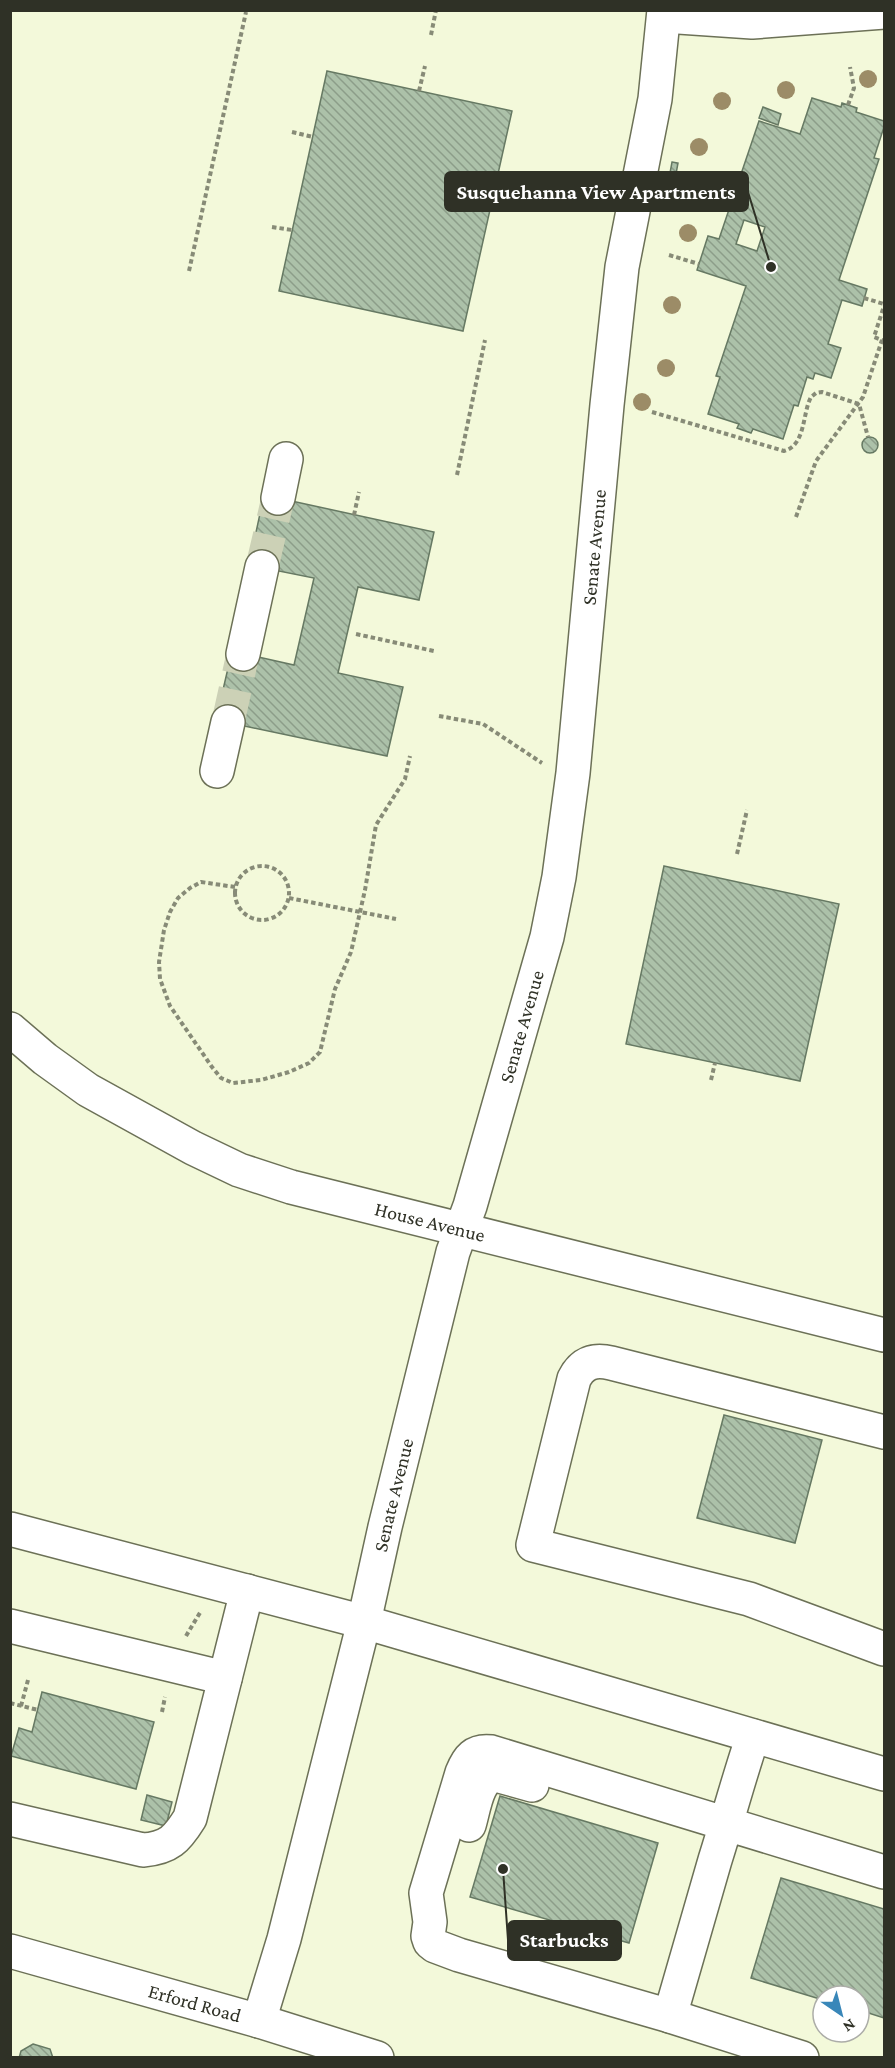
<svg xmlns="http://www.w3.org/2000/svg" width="895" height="2068" viewBox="0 0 895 2068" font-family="'Crimson Pro',serif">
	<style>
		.building { fill: url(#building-back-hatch); stroke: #667963; stroke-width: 1.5; fill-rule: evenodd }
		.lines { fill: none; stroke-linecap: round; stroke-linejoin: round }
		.minor-tunnel { stroke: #ccd1b6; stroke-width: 33; stroke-dasharray: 33 16; stroke-linecap: butt }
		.minor-casing { stroke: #6c7157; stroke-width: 36 }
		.path { stroke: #878b77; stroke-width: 4; stroke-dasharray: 4.5 3; stroke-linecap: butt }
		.minor { stroke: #fff; stroke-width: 33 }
		.tree { fill: #9c8c67 }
		.labels { text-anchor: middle; stroke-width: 6; stroke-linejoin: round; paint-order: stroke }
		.street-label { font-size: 20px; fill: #2f3126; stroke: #fff }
		.leader { fill: none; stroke: #2f3126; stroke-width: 2 }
		.callout-dot { fill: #2f3126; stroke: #fff; stroke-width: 2 }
		.callout { fill: #2f3126; stroke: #2f3126; stroke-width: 2 }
		.callout-label { font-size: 21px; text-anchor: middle; font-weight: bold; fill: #fff }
	</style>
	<defs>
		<pattern id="building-back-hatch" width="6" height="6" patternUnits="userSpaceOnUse" patternTransform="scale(1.5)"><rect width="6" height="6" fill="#acc1a9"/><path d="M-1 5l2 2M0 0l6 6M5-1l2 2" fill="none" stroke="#8c9d89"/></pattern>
	</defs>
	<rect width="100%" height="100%" fill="#f3f9da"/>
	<!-- building -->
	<path class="building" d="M 327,71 L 512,111 L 463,331 L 279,291 Z
		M 812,98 L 841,107 L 842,103 L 857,108 L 856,112 L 884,121 L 884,127 L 874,158 L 879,159 L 839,280 L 867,289 L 862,306 L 842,300 L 828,344 L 841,348 L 831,378 L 815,373 L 813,379 L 807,377 L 798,406 L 794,405 L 783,439 L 753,429 L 751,433 L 737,428 L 739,424 L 708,414 L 720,377 L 716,376 L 746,286 L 697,270 L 708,236 L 719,239 L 759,121 L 800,134 ZM 744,220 L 765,227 L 757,251 L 736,244 Z
		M 763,107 L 781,114 L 778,125 L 759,118 Z
		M 672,162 L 678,163 L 676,174 L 670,173 Z
		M862 445a8 8 0 1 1 16 0a8 8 0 1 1-16 0Z
		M 264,495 L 434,532 L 419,600 L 358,587 L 338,673 L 403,687 L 387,756 L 216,720 L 232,651 L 294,665 L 314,578 L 249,565 Z
		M 664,866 L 839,904 L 800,1081 L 626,1044 Z
		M 724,1415 L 822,1440 L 795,1543 L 697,1518 Z
		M 42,1692 L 154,1722 L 136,1789 L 11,1756 L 19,1728 L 32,1732 Z
		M 147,1795 L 172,1802 L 166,1826 L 141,1820 Z
		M 500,1796 L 658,1843 L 629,1943 L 470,1897 Z
		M 781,1878 L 884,1909 L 884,2018 L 859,2010 L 859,1996 L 823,1996 L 823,2000 L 751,1978 Z
		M 33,2044 L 50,2049 L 53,2058 L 19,2058 L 21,2051 Z"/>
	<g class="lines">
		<!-- minor-tunnel -->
		<path class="minor-tunnel" d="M 262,567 L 278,498
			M 228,722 L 243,654"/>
		<!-- minor casing -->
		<g class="minor-casing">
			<g id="minor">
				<path d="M 664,16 L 752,22 L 884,12"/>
				<path d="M 278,498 L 286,459"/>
				<path d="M 243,654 L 262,567"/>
				<path d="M 217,771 L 228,722"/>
				<path id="s1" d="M 10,1029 L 45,1059 L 88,1090 L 193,1148 L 239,1170 L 291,1187 L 884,1335"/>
				<path d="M 884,1432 L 611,1363 C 594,1359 582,1363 574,1379 L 533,1545 L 749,1599 L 884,1649"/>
				<path d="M 10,1529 L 364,1622 L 884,1774"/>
				<path d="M 10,1626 L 225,1678"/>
				<path d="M 753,1736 C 739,1777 728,1819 715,1860 C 700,1912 685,1964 670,2016 L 459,1955 L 435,1946 L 430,1942 L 428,1936 L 430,1922 L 426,1893 L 462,1773 C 468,1758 474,1750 491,1752 C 622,1792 753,1832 884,1872"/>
				<path d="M 10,1819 L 143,1850 C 169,1848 177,1839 190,1818 L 247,1591"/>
				<path d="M 469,1825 C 474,1809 477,1777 496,1775 L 532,1785"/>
				<path id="s2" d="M 10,1951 L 259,2021 L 377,2058"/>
				<path d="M 670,2016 L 802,2058"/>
				<path id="s3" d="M 259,2021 L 284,1939 L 364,1622 L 385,1527 L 453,1252 L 470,1206 L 547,937 L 559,877 L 573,773 L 607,405 L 622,267 L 655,99 L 664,10"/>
			</g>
		</g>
		<!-- path -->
		<path class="path" d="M 431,35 L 436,10
			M 419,91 L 425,66
			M 848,105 L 854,88 L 850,67
			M 292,132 L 313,137
			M 674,178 L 681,186
			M 272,227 L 292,230
			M 669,255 L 699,264
			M 189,271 L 246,12
			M 864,298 L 884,304
			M 652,412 L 784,451 C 806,445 802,414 811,397 L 816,393 L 822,392 L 859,404 L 868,437
			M 457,475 L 485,340
			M 354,515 L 359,492
			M 796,517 L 816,461 L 863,397 L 882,340 L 874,337 L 884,306
			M 356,634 L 434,651
			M 439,716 L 483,724 L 542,763
			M 737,854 L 747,810
			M235 893a27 27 0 1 1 54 0a27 27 0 1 1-54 0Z
			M 235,887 L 201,882 L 190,888 L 178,898 L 170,912 L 164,930 L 159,962 L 160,979 L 170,1006 L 212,1067 L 221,1078 L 233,1083 L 261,1080 L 289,1072 L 309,1063 L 320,1052 L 335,989 L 351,952 L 365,890 L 376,825 L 405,779 L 410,756
			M 289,898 L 396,919
			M 711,1080 L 715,1063
			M 186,1636 L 201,1611
			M 10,1703 L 38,1710
			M 21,1706 L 28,1680
			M 162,1712 L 165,1697"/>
		<!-- minor -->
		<use href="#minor" class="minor"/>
	</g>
	<!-- trees -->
	<g class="tree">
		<circle cx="868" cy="79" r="9"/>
		<circle cx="786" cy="90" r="9"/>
		<circle cx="722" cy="101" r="9"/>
		<circle cx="699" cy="147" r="9"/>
		<circle cx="688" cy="233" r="9"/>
		<circle cx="672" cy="305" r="9"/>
		<circle cx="666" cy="368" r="9"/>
		<circle cx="642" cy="402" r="9"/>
	</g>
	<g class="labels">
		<!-- street labels -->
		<g class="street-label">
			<text dy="7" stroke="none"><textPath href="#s3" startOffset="1515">Senate Avenue</textPath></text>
			<text dy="7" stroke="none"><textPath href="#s3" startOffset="1029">Senate Avenue</textPath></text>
			<text dy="7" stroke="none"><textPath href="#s1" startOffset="468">House Avenue</textPath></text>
			<text dy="7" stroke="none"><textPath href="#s3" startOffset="543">Senate Avenue</textPath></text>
			<text dy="7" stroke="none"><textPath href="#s2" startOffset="192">Erford Road</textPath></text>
		</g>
	</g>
	<!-- callouts -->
	<path class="leader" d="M771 267L748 192M503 1869L508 1940"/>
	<g class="callout-dot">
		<circle cx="771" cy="267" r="6"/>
		<circle cx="503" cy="1869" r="6"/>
	</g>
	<g class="callout">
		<rect x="445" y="172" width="303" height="39" rx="6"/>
		<rect x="508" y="1921" width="113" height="39" rx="6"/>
	</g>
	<g class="callout-label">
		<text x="596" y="199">Susquehanna View Apartments</text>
		<text x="564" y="1947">Starbucks</text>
	</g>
	<!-- border -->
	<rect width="895" height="2068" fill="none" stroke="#2f3126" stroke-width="24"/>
	<!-- north arrow -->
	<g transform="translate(841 2014) rotate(145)"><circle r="28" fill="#ffffff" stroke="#acada8" stroke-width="1.5"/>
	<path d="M0-4.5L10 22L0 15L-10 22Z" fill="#3987b9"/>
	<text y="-9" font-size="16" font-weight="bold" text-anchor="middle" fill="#2f3126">N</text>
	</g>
</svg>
